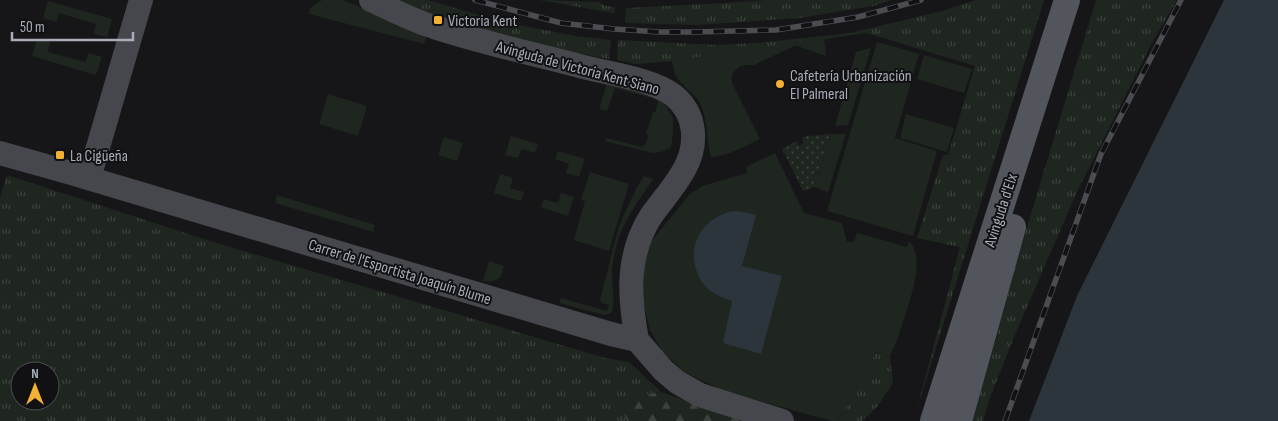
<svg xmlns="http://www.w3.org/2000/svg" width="1278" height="421" viewBox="0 0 1278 421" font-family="'Sofia Sans Condensed',sans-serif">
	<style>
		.grass { fill: url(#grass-tufts); fill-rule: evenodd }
		.forest { fill: url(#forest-firs) }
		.park { fill: url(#park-dots) }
		.garden { fill: #1e261f }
		.water { fill: #2c353c }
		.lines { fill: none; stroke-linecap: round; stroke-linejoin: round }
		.secondary { stroke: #45474d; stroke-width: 24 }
		.primary { stroke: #53555c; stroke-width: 26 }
		.rail-casing { stroke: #4a4c52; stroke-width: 5.5 }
		.rail { stroke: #111113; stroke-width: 4; stroke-dasharray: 11; stroke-linecap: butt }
		.poi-dot { fill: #f2b134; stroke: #111113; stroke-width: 2 }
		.labels { text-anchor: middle; stroke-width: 4; stroke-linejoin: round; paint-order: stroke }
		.poi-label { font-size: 16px; fill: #a8adb8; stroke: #111113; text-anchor: start }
		.street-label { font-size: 16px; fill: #a8adb8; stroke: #111113 }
	</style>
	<defs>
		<pattern id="grass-tufts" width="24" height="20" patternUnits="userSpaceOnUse" patternTransform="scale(1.25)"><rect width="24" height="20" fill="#1e261f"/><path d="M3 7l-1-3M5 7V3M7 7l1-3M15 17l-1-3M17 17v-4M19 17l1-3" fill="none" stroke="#3c433d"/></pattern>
		<pattern id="forest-firs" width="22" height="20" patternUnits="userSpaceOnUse" patternTransform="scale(1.25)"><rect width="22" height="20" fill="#1e261f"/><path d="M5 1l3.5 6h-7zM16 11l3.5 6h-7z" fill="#3c433d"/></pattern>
		<pattern id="park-dots" width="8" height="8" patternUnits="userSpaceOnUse" patternTransform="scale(1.25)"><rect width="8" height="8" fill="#1e261f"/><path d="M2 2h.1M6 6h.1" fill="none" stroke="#3c433d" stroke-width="1.8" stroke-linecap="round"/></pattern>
	</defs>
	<rect width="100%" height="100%" fill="#161618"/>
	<!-- grass -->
	<path class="grass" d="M 392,0 L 428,0 L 503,22 L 576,36 L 611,40 L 609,59 C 536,46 462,27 392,0 Z
		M 539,0 L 598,2 L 606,6 L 615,7 L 614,13 Z
		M 765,0 L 892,0 L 873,6 L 800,18 L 696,25 L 625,23 L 626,8 L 744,2 Z
		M 976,0 L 1044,0 L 917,409 L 960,247 L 917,238 L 943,155 L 948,155 L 975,66 L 867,33 L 672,61 L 637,64 L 617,60 L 618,40 L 716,45 L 757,43 L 850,33 L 942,11 Z
		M 1096,0 L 1177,0 L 1153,41 L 1076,194 L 1014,337 L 990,398 L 983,421 L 972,421 L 1014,270 Z
		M 7,175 L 210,241 L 605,358 L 629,362 L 661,392 L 617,399 L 627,421 L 0,421 L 0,198 ZM 20,371 L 50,371 L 50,401 L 20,401 Z
		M 876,352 L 890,356 L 893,383 L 877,407 L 862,421 L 838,421 Z"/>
	<!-- forest -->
	<path class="forest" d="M 661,392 L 744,421 L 627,421 L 617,399 Z"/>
	<!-- park -->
	<path class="park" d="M 831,134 L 814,187 L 803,191 L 782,149 L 797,141 L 799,146 L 804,143 L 802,138 L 807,136 Z"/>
	<!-- garden -->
	<path class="garden" d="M 322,0 L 342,0 L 428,33 L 424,44 L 309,14 L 310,8 Z
		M 48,1 L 112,19 L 107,37 L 94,34 L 96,24 L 59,13 L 56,22 L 43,18 Z
		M 824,38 L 826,56 L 797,46 L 794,46 L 754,65 L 746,65 L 739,67 L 732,74 L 732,83 L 760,139 C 744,146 729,156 711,157 C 706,139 708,119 700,103 C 694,93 680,84 676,76 C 674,72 673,66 672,61 Z
		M 37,39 L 50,42 L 48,52 L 85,62 L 89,53 L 102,57 L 96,75 L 32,56 Z
		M 877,42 L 919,54 L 895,138 L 937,151 L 913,236 L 827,211 Z
		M 871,48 L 848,125 L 835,126 L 856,52 Z
		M 924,55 L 972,69 L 964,93 L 917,79 Z
		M 608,80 L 635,85 L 664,103 L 673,118 L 673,130 L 672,142 L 670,148 L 661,152 L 653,153 L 605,141 L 606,138 L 642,147 L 643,145 L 645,145 L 649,136 L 646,134 L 653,112 L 655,112 L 658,102 L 655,99 L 615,88 L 607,111 L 599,109 Z
		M 328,94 L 367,106 L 358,136 L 319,124 Z
		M 906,114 L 954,128 L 947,152 L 900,138 Z
		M 831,134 L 846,134 L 828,192 L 814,187 Z
		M 511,136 L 538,144 L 535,153 L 522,149 L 518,158 L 505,155 Z
		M 444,137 L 463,143 L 457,161 L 438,155 Z
		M 558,151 L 585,159 L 579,177 L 566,173 L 569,164 L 555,159 Z
		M 775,153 L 804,213 L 842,223 L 847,242 L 854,242 L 857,233 L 907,247 L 909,241 C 926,258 910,300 904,319 C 900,332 896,344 890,356 L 876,352 L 838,421 L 832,421 L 748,398 L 720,389 L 684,372 L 662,351 L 650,330 L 642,297 L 643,266 L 649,244 L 690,194 L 702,186 L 747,173 L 746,167 Z
		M 590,172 L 629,184 L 609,251 L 574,240 L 585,201 L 581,199 Z
		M 500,174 L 513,178 L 510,188 L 524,192 L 521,201 L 494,193 Z
		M 644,176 L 653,179 C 632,211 616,230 612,270 C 611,283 616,299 612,312 L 608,314 L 604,315 L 559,303 L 561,298 L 607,311 L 609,305 L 601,303 L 600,300 L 616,237 L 621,221 L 636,189 Z
		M 561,193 L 574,197 L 568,216 L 541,207 L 544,199 L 558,203 Z
		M 277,195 L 375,225 L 373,232 L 275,203 Z
		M 489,261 L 504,266 L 501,277 C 495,281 490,283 483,281 Z"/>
	<!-- water -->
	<path class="water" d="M 1224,0 L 1278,0 L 1278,421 L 1029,421 L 1077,296 Z
		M 734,211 L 744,212 L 756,215 L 742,266 L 782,276 L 761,354 L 723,343 L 732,301 C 724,298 715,295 708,289 C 701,283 697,274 695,265 C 689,238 709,215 734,211 Z"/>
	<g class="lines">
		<!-- secondary -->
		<path class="secondary" d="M 371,0 C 391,9 413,21 434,27 C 480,42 529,53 576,65 C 603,73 651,78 673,95 C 697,114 698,145 684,170 C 675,186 662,201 651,216 C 626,255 629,297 637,340
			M 0,153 L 71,173 L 611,334 L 637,340 L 663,370 L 677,382 L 700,395 L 782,421
			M 89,178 L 141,0"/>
		<!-- primary -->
		<path class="primary" d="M 933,421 L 1067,0
			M 959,421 L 1013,227"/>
		<!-- rail casing -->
		<g class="rail-casing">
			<path id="rail" d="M 475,0 L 561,23 L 614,29 L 659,32 L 694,32 L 776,30 L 858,17 L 921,0
				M 1005,421 L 1101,154 L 1181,0"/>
		</g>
		<!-- rail -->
		<use href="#rail" class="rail"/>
	</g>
	<!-- markers -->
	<g class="poi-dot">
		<rect x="433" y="15" width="10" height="10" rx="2.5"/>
		<circle cx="780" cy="84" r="5"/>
		<rect x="55" y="150" width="10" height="10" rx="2.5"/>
	</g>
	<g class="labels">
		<!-- poi labels -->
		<g class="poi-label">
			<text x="448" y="26">Victoria Kent</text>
			<text x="790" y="81">Cafetería Urbanización<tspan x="790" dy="18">El Palmeral</tspan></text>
			<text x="70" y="161">La Cigüeña</text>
		</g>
		<!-- street labels -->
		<g class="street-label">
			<text transform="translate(578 67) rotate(15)" y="6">Avinguda de Victoria Kent Siano</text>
			<text transform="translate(1000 210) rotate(-72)" y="6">Avinguda d'Elx</text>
			<text transform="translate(400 271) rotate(17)" y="6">Carrer de l'Esportista Joaquín Blume</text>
		</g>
	</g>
	<!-- north arrow -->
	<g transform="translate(35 386)"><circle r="24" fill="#111113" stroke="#4d4f55"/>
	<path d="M0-4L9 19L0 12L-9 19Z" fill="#f2b134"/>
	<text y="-8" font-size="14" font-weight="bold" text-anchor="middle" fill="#a8adb8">N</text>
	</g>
	<!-- scale -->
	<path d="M12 32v8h121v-8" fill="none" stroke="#a8adb8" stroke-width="2.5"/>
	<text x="20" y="32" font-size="15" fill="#a8adb8" stroke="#111113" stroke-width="4" paint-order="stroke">50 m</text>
</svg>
